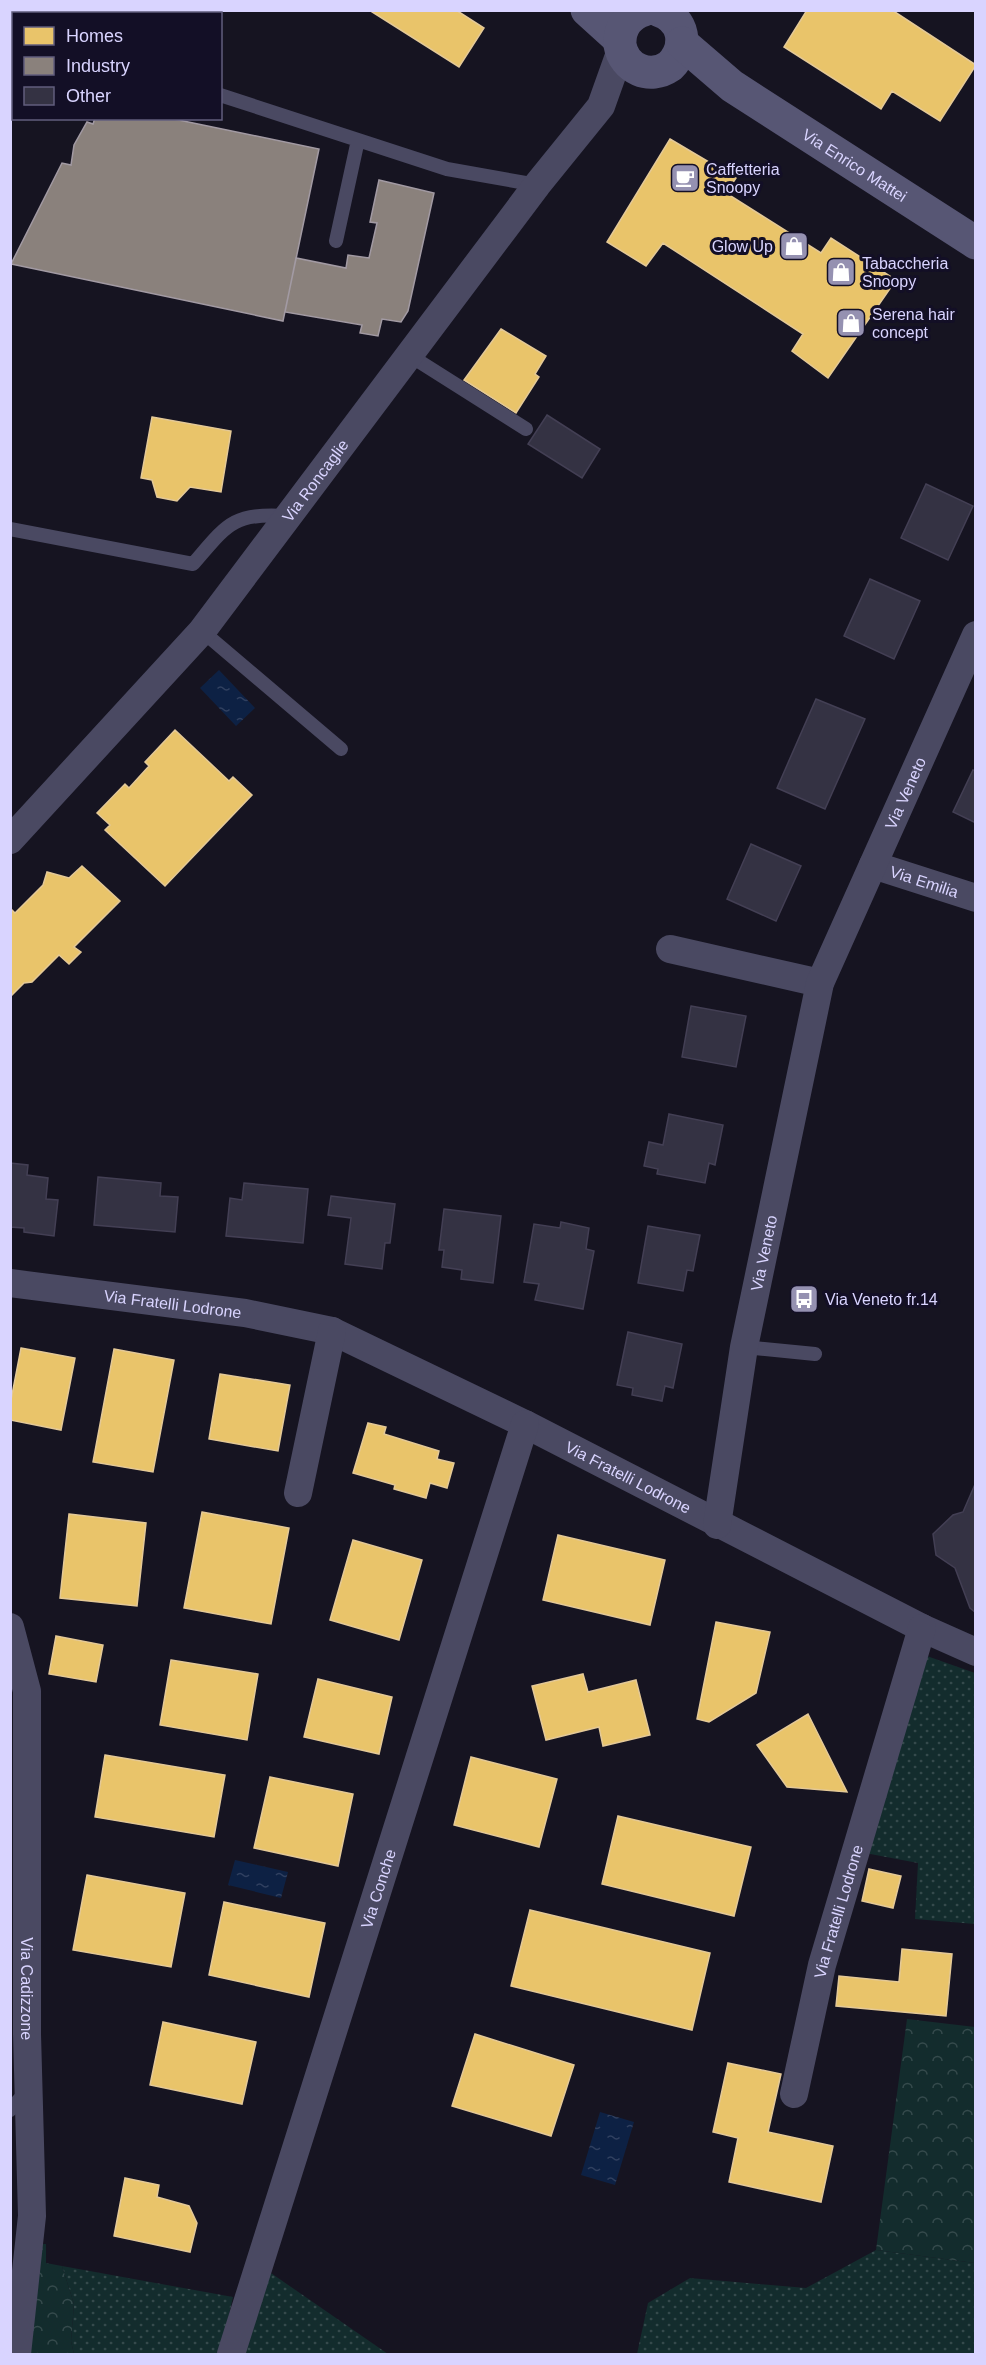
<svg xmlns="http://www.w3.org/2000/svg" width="986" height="2365" viewBox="0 0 986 2365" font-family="Helvetica,sans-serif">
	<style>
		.grass { fill: url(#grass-dots) }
		.forest { fill: url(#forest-crowns) }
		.water { fill: url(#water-ripples) }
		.homes { fill: #e9c46a; stroke: #e4c997; stroke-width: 1.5 }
		.industry { fill: #8a817c; stroke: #a29aa3; stroke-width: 1.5 }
		.building { fill: #343243; stroke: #433f54; stroke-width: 1.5 }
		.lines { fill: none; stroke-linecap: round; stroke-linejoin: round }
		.lane { stroke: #4a4962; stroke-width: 14 }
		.street { stroke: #4a4962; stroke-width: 28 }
		.secondary { stroke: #575674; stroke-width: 33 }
		.labels { text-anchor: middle; stroke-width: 6; stroke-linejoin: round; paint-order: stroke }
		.street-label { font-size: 16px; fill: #d9d4ff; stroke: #130f26 }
		.poi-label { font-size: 16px; fill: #d9d4ff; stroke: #130f26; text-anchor: start }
	</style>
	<defs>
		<pattern id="grass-dots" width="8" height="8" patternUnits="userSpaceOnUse" patternTransform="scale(1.5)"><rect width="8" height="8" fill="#132c2d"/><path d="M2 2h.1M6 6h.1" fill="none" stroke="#354a4c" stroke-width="1.8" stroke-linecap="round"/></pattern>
		<pattern id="forest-crowns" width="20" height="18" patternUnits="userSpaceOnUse" patternTransform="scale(1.5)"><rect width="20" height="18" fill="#132c2d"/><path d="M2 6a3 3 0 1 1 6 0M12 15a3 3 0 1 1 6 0" fill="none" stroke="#354a4c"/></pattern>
		<pattern id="water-ripples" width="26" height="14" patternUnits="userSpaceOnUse" patternTransform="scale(1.5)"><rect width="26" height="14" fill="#0d2144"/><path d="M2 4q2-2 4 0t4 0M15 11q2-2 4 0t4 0" fill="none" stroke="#304060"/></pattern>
	</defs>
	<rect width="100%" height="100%" fill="#161421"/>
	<!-- grass -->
	<path class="grass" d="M 924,1655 L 975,1673 L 975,1924 L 915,1919 L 918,1863 L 865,1853 Z
		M 876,2250 L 975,2263 L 975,2354 L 637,2354 L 648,2303 L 690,2278 L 806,2288 Z
		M 62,2266 L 233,2297 L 220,2354 L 74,2354 L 71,2341 L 74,2304 Z
		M 268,2271 L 388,2354 L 241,2354 Z"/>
	<!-- forest -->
	<path class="forest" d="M 907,2019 L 975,2027 L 975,2263 L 876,2250 Z
		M 39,2244 L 46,2244 L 46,2263 L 62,2266 L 74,2304 L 71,2341 L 74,2354 L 24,2354 Z"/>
	<!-- water -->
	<path class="water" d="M 219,670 L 255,708 L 236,726 L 200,688 Z
		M 235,1860 L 288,1872 L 281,1898 L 228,1885 Z
		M 600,2112 L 634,2122 L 615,2185 L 581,2175 Z"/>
	<!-- homes -->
	<path class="homes" d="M 369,10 L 456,10 L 484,28 L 459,67 Z
		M 807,10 L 892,10 L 976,65 L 940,121 L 892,91 L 881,109 L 784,47 Z
		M 670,139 L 736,178 L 726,193 L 821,253 L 831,238 L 896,280 L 828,378 L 792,351 L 803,334 L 663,243 L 646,266 L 607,242 Z
		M 501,329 L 546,356 L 535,374 L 539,377 L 516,413 L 464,380 Z
		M 152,417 L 231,431 L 221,492 L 190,487 L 177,501 L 157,497 L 152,480 L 141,478 Z
		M 175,730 L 229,781 L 233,777 L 252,795 L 165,886 L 105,830 L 110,825 L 97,813 L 125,784 L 129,788 L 149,766 L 145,762 Z
		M 82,866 L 120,901 L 74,947 L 81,952 L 69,964 L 59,955 L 32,982 L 24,983 L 10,997 L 10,908 L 15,913 L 43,885 L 47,872 L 69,878 Z
		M 21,1348 L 75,1358 L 61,1430 L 10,1420 L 10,1405 Z
		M 114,1349 L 174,1360 L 153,1472 L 93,1462 Z
		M 220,1374 L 290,1385 L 278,1451 L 209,1439 Z
		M 368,1423 L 386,1427 L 384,1434 L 439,1451 L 437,1459 L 454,1463 L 447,1488 L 430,1483 L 426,1498 L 394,1489 L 395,1485 L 353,1473 Z
		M 202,1512 L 289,1528 L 271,1624 L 184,1608 Z
		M 69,1514 L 146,1523 L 137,1606 L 60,1598 Z
		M 558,1535 L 665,1560 L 650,1625 L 543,1600 Z
		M 353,1540 L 422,1560 L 399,1640 L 330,1620 Z
		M 716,1622 L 770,1632 L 756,1693 L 709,1722 L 697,1719 Z
		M 56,1636 L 103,1645 L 96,1682 L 49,1674 Z
		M 171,1660 L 258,1674 L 247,1740 L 160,1725 Z
		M 583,1674 L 588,1692 L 636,1680 L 650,1735 L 603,1746 L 599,1727 L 546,1740 L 532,1686 Z
		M 318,1679 L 392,1697 L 379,1754 L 304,1737 Z
		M 808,1714 L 847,1792 L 787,1787 L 757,1745 Z
		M 105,1755 L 225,1775 L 214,1837 L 95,1817 Z
		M 471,1757 L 557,1779 L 539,1847 L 454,1825 Z
		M 270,1777 L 353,1794 L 338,1866 L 254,1848 Z
		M 618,1816 L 751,1847 L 734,1916 L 602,1884 Z
		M 869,1869 L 901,1876 L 893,1908 L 862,1901 Z
		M 87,1875 L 185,1893 L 171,1967 L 73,1950 Z
		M 224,1902 L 325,1923 L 309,1997 L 209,1975 Z
		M 530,1910 L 710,1953 L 692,2030 L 511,1986 Z
		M 902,1949 L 952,1954 L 946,2016 L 836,2006 L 839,1976 L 899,1982 Z
		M 163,2022 L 256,2042 L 242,2104 L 150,2085 Z
		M 475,2034 L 574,2065 L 551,2136 L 452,2106 Z
		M 728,2063 L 781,2074 L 768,2132 L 833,2146 L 821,2202 L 729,2182 L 738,2138 L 713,2132 Z
		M 125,2178 L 159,2185 L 157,2197 L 189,2206 L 197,2223 L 190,2252 L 114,2236 Z"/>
	<!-- industry -->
	<path class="industry" d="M 95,118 L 169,118 L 319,149 L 283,321 L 11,264 L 62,163 L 71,165 L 74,145 L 87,122 L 93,124 Z
		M 379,180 L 434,193 L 408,311 L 401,322 L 382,319 L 378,336 L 360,333 L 362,325 L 285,312 L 296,258 L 346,268 L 348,255 L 369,258 L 377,223 L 370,222 Z"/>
	<!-- building -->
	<path class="building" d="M 116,10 L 148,10 L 152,13 L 115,14 Z
		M 547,415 L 600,449 L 582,478 L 528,444 Z
		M 926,484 L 973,506 L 948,560 L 901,538 Z
		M 870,579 L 920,601 L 894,659 L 844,636 Z
		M 816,699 L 865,719 L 825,809 L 777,788 Z
		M 973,770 L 976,771 L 976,823 L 953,812 Z
		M 751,844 L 801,866 L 776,921 L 727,899 Z
		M 691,1006 L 746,1016 L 736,1067 L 682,1057 Z
		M 669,1114 L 723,1125 L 715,1165 L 709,1163 L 705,1183 L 657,1174 L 658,1169 L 644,1166 L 649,1142 L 663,1145 Z
		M 10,1163 L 28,1165 L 27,1175 L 48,1178 L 46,1199 L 58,1200 L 54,1236 L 24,1232 L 24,1228 L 10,1227 Z
		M 98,1177 L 161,1183 L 160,1196 L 178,1197 L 175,1232 L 94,1225 Z
		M 244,1183 L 308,1189 L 303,1243 L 226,1236 L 230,1198 L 242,1200 Z
		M 331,1196 L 395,1204 L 390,1243 L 385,1243 L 382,1269 L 345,1264 L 351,1218 L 328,1215 Z
		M 444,1209 L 501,1216 L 493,1283 L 461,1279 L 462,1270 L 442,1267 L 444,1250 L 439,1250 Z
		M 561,1222 L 589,1228 L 586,1249 L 594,1251 L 583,1309 L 535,1300 L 539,1284 L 524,1282 L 534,1224 L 560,1228 Z
		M 648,1226 L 700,1235 L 693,1271 L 687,1270 L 683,1291 L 638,1283 Z
		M 628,1332 L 682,1344 L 673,1388 L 665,1386 L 662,1401 L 632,1395 L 633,1388 L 617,1385 Z
		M 976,1482 L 976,1613 L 970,1608 L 955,1568 L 936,1555 L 933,1534 L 953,1515 L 963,1512 Z"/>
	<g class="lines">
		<!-- lane -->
		<path class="lane" d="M 220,95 L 447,169 L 537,185
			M 336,241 L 358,140
			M 409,355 L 526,429
			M 10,529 L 193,564 C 226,526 232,512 286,516
			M 202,631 L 341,749
			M 744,1347 L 815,1354
			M 10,2110 L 26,2092"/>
		<!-- street -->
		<g class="street">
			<path id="s1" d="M 10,840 L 202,631 L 537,185 L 601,106 L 621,50"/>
			<path id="s2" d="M 873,865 L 976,898"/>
			<path d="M 670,949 L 820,983"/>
			<path id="s3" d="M 10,1283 L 245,1313 L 332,1331 L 525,1424 L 922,1628 L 976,1652"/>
			<path d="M 298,1493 L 332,1331"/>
			<path id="s4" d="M 717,1525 L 744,1347 L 820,983 L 976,635"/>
			<path id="s5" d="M 10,1627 L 27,1691 L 27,2034 L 32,2216 L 17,2354"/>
			<path id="s6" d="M 794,2094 L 822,1965 L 922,1628"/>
			<path id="s7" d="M 231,2354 L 525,1424"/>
		</g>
		<!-- secondary -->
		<g class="secondary">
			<path d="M 587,10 L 619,39"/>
			<path d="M 644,10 C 628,15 619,28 620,45 C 624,69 650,80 670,66 C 689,47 685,19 658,10"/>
			<path id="s8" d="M 682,43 L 732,86 L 976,243"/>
		</g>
	</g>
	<!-- icons -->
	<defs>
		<g id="cafe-square" transform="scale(1.5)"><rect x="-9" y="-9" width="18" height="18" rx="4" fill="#9591b1" stroke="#130f26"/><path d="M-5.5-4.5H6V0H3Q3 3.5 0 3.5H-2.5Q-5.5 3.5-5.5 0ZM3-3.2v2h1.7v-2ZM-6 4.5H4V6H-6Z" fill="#fff"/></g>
		<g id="shop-square" transform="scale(1.5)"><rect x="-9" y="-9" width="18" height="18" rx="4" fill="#9591b1" stroke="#130f26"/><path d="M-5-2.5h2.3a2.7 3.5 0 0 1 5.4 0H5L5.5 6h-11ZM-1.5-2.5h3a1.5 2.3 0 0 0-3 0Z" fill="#fff"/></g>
		<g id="bus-square" transform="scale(1.5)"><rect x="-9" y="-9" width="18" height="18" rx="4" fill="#9591b1" stroke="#130f26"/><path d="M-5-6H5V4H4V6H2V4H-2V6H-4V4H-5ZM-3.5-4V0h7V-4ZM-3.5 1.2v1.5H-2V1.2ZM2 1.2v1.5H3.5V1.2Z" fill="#fff"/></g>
	</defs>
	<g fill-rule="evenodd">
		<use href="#cafe-square" x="685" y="178"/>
		<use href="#shop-square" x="794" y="246"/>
		<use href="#shop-square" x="841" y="272"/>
		<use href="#shop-square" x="851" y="323"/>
		<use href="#bus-square" x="804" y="1299"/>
	</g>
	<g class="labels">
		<!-- street labels -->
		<g class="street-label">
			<text dy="6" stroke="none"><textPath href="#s8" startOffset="212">Via Enrico Mattei</textPath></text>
			<text dy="6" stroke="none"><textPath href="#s1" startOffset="472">Via Roncaglie</textPath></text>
			<text dy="6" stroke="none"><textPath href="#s4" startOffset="760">Via Veneto</textPath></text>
			<text dy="6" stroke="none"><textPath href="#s2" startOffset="54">Via Emilia</textPath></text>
			<text dy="6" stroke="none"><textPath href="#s4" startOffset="276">Via Veneto</textPath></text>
			<text dy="6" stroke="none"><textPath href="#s3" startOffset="164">Via Fratelli Lodrone</textPath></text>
			<text dy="6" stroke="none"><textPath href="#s3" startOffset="656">Via Fratelli Lodrone</textPath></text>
			<text dy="6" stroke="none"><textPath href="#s7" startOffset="488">Via Conche</textPath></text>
			<text dy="6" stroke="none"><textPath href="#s6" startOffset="188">Via Fratelli Lodrone</textPath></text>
			<text dy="6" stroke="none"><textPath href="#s5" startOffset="364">Via Cadizzone</textPath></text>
		</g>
		<!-- poi labels -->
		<g class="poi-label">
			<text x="706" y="175">Caffetteria<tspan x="706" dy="18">Snoopy</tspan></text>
			<text x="773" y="252" text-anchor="end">Glow Up</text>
			<text x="862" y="269">Tabaccheria<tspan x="862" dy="18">Snoopy</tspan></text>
			<text x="872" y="320">Serena hair<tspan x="872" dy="18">concept</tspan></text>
			<text x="825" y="1305">Via Veneto fr.14</text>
		</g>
	</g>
	<!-- border -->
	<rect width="986" height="2365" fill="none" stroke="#d9d4ff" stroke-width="24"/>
	<!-- legend -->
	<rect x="12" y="12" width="210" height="108" fill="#130f26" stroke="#625e7d" stroke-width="1.5"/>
	<rect x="24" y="27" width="30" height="18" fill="#e9c46a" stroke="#625e7d" stroke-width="1.5"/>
	<text x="66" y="42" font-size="18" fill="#d9d4ff">Homes</text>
	<rect x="24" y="57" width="30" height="18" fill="#8a817c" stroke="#625e7d" stroke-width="1.5"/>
	<text x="66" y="72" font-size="18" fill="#d9d4ff">Industry</text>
	<rect x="24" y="87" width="30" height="18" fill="#343243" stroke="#625e7d" stroke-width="1.5"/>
	<text x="66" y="102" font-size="18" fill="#d9d4ff">Other</text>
</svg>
